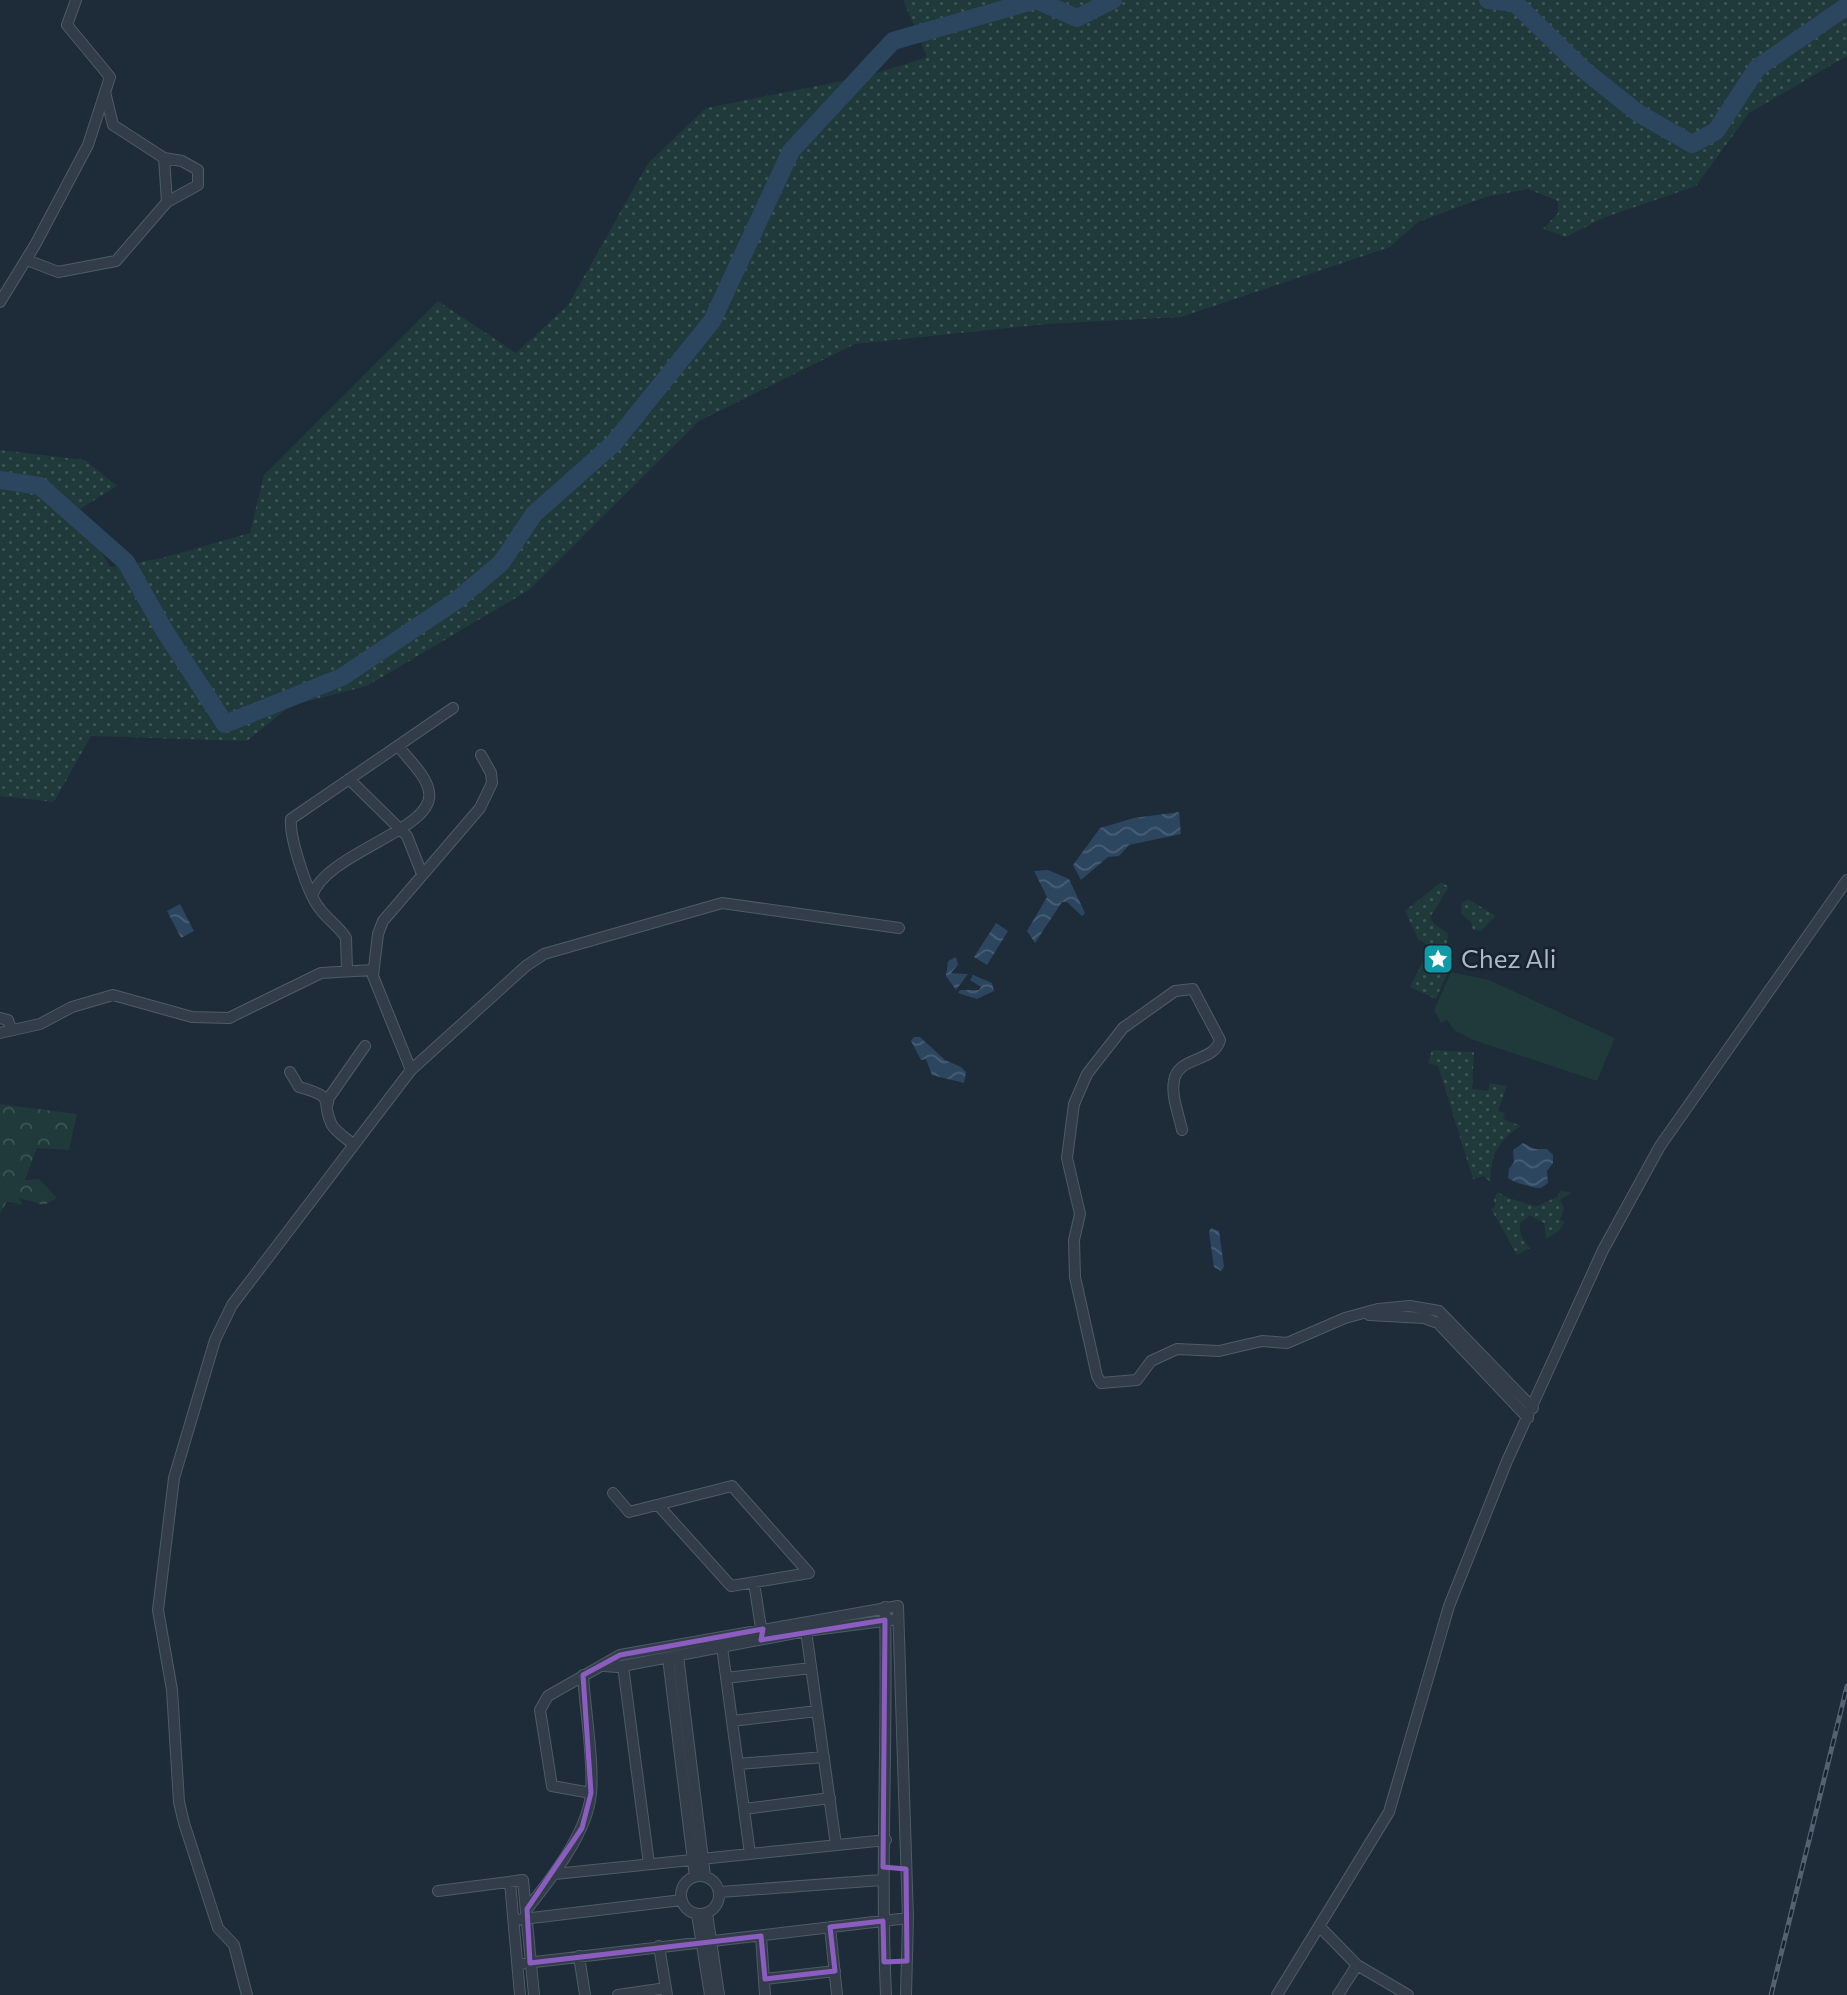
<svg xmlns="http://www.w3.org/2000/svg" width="1847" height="1995" viewBox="0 0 1847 1995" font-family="Commissioner,sans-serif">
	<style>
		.green { fill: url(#green-dots) }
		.forest { fill: url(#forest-crowns) }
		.pitch { fill: #20393a }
		.water { fill: url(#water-waves) }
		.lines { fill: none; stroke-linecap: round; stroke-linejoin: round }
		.river { stroke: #2d4660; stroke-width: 18 }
		.minor-casing { stroke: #4f5b67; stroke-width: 12 }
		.minor { stroke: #323d49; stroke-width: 10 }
		.rail-casing { stroke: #536171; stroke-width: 5 }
		.rail { stroke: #17222e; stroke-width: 2.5; stroke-dasharray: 8; stroke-linecap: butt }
		.marked { fill: none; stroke: #8c5dc1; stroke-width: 5; stroke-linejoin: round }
		.labels { text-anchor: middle; stroke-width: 5; stroke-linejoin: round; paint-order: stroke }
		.poi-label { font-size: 26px; fill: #acb8c6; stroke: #17222e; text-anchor: start }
	</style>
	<defs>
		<pattern id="green-dots" width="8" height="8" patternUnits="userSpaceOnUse" patternTransform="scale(1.75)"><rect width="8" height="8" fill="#20393a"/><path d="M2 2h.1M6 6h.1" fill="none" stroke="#3e5455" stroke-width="1.8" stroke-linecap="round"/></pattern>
		<pattern id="forest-crowns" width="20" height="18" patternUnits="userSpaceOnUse" patternTransform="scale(1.75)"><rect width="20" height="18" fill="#20393a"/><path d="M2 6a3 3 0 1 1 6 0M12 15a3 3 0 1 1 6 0" fill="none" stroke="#3e5455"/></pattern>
		<pattern id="water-waves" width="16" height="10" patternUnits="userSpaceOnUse" patternTransform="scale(1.75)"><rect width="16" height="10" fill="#2d4660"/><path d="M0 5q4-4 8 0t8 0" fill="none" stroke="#495f75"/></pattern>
	</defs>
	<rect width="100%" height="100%" fill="#1e2b39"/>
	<!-- green -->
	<path class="green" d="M 903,0 L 1847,0 L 1847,56 L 1749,113 L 1696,186 L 1603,218 L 1566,237 L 1543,229 L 1558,213 L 1558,201 L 1528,189 L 1486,197 L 1418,222 L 1390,247 L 1181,317 L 1047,324 L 855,344 L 699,421 L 529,590 L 367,686 L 290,706 L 247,741 L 91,736 L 54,802 L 0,796 L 0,450 L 85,460 L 117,486 L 77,511 L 110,567 L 162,558 L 250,533 L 264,475 L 438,301 L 516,353 L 568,305 L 648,163 L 706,108 L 867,76 L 927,57 Z
		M 1441,882 L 1449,887 L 1430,917 L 1434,924 L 1448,933 L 1445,957 L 1418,939 L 1405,911 Z
		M 1468,899 L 1496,916 L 1481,931 L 1473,930 L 1471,922 L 1461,914 L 1462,903 Z
		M 1422,963 L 1447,974 L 1436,999 L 1410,987 Z
		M 1432,1050 L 1474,1052 L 1472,1089 L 1488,1091 L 1490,1083 L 1507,1086 L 1498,1111 L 1505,1113 L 1503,1119 L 1521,1126 C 1499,1139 1489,1157 1491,1183 L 1484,1176 L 1473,1179 L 1438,1066 L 1428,1063 Z
		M 1561,1190 L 1571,1193 L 1560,1200 L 1564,1208 L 1560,1220 L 1565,1222 L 1559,1231 L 1546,1239 L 1544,1223 L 1530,1215 L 1520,1223 C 1519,1234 1523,1241 1530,1248 L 1517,1255 L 1491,1209 L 1495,1206 L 1494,1199 L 1498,1192 C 1510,1201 1522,1200 1535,1207 L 1557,1197 Z"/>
	<!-- forest -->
	<path class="forest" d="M 0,1104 L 77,1114 L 69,1150 L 37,1148 L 25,1180 L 39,1179 L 57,1198 L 44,1205 L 19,1198 L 23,1205 L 7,1201 L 0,1214 Z"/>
	<!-- pitch -->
	<path class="pitch" d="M 1451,972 L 1489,980 L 1615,1038 L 1597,1081 L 1473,1040 L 1454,1030 L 1447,1020 L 1441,1023 L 1434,1010 Z"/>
	<!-- water -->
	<path class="water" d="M 1179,812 L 1181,834 L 1129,845 L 1119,856 L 1108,857 L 1081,880 L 1073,865 L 1100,828 L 1134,818 Z
		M 1048,870 L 1069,879 L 1085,913 L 1082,916 L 1067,902 L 1062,902 L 1035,943 L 1027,931 L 1047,897 L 1034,871 Z
		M 180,904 L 194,931 L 181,938 L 167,911 Z
		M 996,923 L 1008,931 L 987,965 L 974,957 Z
		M 956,957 L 958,965 L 951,973 L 968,974 L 956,990 L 946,976 L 948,961 Z
		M 973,975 L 992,983 L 994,991 L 977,999 L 958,993 L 960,990 L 979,990 L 981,987 L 970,980 Z
		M 914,1037 L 920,1037 L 945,1060 L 961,1067 L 966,1072 L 964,1083 L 932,1075 L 926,1059 L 921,1060 L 911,1041 Z
		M 1523,1143 L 1535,1149 L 1547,1149 L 1553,1155 L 1553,1163 L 1547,1171 L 1548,1183 L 1541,1188 C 1535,1189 1513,1182 1508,1178 L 1509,1169 L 1514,1162 L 1513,1150 Z
		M 1211,1228 L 1219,1231 L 1224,1267 L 1221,1271 L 1214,1267 L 1209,1232 Z"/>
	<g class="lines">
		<!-- river -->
		<path class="river" d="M 1488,0 L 1515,3 L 1584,70 L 1638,113 L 1692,144 L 1716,131 L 1757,68 L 1847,6
			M 0,480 L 40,486 L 126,562 L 164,630 L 225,724 L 342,677 L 457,600 L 501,563 L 534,514 L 613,444 L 712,321 L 791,151 L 893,41 L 1036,0 L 1077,18 L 1113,0"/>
		<!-- minor casing -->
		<g class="minor-casing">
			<path id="minor" d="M 164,158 L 182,161 L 198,170 L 198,185 L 167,202
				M 27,260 L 58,272 L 116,261 L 167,202 L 164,158 L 113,125 L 105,92
				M 0,302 L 35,245 L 88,145 L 110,77 L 67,25 L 76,0
				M 349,779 L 407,836 L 422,874
				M 312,896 C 326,852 436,830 429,792 C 427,776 408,759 399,747
				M 347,970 L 346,938 C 340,927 328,920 320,909 C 308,895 289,837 291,819 L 453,708
				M 0,1018 L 8,1020 L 11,1029
				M 0,1033 L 40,1024 L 72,1007 L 113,995 L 192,1017 L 229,1018 L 321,973 L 372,970
				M 411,1070 L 373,976 L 378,934 L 383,921 L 480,808 L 492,783 L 491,773 L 481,755
				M 290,1072 L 299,1087 C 339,1098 319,1100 332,1125 C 336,1132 347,1139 353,1144
				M 328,1103 L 328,1099 L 365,1046
				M 1182,1130 C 1179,1115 1171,1096 1174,1081 C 1177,1056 1214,1063 1220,1040 L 1193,989 L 1175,991 L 1123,1028 L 1087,1074 L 1074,1104 L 1067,1158 L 1080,1214 L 1074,1240 L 1075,1277 L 1097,1376 L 1101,1383 L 1137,1380 L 1151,1361 L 1177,1349 L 1219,1351 L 1262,1341 L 1287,1343 L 1345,1318 L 1378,1309 L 1410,1306 L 1439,1311 L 1533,1408
				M 1369,1315 L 1424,1318 L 1438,1323 L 1528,1418
				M 613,1493 L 629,1512 L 732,1486 L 809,1573 L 731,1586 L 658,1505
				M 754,1583 L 762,1634
				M 885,1607 C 888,1736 880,1866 886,1995
				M 806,1631 L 836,1845
				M 722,1647 L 750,1854
				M 678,1656 L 705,1876
				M 668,1658 L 695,1877
				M 604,1666 L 617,1667 L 806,1631 L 891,1620
				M 623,1666 L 649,1864
				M 726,1678 L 811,1668
				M 732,1721 L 817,1711
				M 738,1764 L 824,1757
				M 591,1793 L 552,1786 L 540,1710 L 548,1696 L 620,1655 L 898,1606 L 908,1918 L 906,1995
				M 744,1809 L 830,1798
				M 555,1874 L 886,1840
				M681 1895a19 19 0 1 1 38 0a19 19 0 1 1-38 0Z
				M 510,1882 L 520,1995
				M 438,1891 L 523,1880 L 534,1995
				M 720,1892 L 882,1880
				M 527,1909 C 551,1879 588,1832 591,1793 C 594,1762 585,1709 583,1675
				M 707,1913 L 719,1995
				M 697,1914 L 710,1995
				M 515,1920 L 682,1900
				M 830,1927 L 837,1995
				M 1320,1927 L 1357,1965 L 1408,1995
				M 761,1936 L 765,1995
				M 659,1946 L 667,1995
				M 579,1956 L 585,1995
				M 518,1964 L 908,1918
				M 765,1979 L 835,1971
				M 247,1995 L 234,1945 L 218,1928 L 184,1823 L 179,1802 L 172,1690 L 158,1610 L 174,1478 L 215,1340 L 232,1305 L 411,1070 L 526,966 L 544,954 L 722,903 L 899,928
				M 618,1995 L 666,1988
				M 1277,1995 L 1389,1812 L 1449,1606 L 1507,1461 L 1603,1250 L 1660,1146 L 1847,880
				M 1338,1995 L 1357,1965"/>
		</g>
		<!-- minor -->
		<use href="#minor" class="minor"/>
		<!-- rail casing -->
		<g class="rail-casing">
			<path id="rail" d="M 1771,1995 L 1847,1686"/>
		</g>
		<!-- rail -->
		<use href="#rail" class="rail"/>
	</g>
	<!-- marked area -->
	<path class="marked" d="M 885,1620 L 883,1867 L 906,1869 L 907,1961 L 884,1962 L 883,1921 L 830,1927 L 835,1971 L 765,1979 L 761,1936 L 530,1963 L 527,1909 L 582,1828 L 591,1793 L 583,1675 L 620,1655 L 763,1629 L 761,1640 Z"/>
	<!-- icons -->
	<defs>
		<g id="sight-square" transform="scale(1.575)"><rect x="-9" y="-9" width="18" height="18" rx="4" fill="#0f9aa8" stroke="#17222e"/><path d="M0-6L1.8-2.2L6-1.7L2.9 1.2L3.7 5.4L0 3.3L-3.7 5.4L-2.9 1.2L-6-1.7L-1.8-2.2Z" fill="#fff"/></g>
	</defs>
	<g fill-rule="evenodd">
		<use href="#sight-square" x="1438" y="959"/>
	</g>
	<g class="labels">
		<!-- poi labels -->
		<g class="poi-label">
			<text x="1461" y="968">Chez Ali</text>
		</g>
	</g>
</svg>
